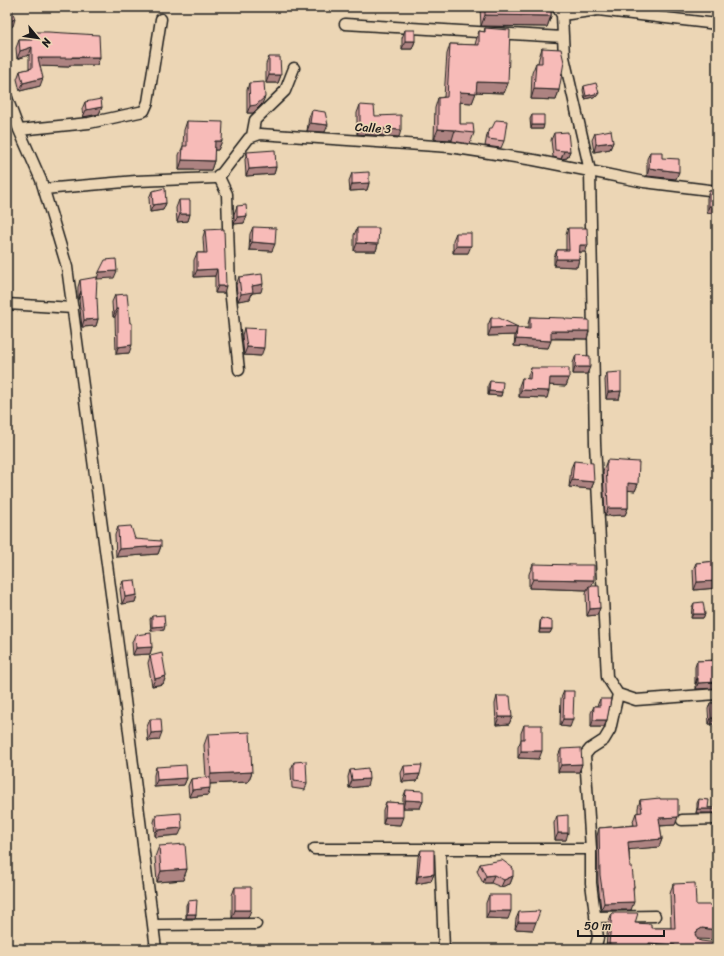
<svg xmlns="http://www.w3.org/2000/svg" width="724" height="956" viewBox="0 0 724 956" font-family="Sriracha,sans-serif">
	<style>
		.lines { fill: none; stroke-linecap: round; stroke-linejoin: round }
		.street-casing { stroke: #1c1c1c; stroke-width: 13 }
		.street { stroke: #ecd6b5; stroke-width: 10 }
		.wall { fill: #d4a19e; stroke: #1c1c1c }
		.shaded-wall { fill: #ad8381; stroke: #1c1c1c }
		.building { fill: #f7bbb8; stroke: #1c1c1c }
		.labels { text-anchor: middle; stroke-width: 3.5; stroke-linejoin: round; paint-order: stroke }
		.street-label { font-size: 12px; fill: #1c1c1c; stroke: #ecd6b5 }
	</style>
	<rect width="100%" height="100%" fill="#ecd6b5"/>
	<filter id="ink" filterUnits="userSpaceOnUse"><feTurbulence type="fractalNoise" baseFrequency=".025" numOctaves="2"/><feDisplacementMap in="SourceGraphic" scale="8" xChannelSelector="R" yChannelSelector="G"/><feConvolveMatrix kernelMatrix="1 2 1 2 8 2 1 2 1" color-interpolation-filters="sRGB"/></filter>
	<g filter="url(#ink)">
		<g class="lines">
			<!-- street casing -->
			<g class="street-casing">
				<path id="street" d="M 557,7 L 562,15 L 564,57 L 590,171 L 595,443 L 607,677 L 618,694 L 636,700 L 717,694
					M 562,15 L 598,10 L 717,24
					M 345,24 L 563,37
					M 7,98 L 19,130 L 41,180 L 67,267 L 121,668 L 156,949
					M 19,130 L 89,123 L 144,111 L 148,102 L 161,19
					M 252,136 L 255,120 L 285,91 L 294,68
					M 218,175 L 227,194 L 230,289 L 239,370
					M 44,189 L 136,181 L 215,178 L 222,173 L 249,138 L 260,134 L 450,147 L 534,160 L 590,171 L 644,182 L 717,191
					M 7,304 L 73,308
					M 682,820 L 717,819
					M 314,849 L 591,849
					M 440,849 L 444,949
					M 595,917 L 655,916
					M 153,925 L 256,924
					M 595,949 L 598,938 L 591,883 L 591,849 L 585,755 L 590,749 L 604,740 L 610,730 L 618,694"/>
			</g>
			<!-- street -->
			<use href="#street" class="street"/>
		</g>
		<!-- wall -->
		<path class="wall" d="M 480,7 L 551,7 L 551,16 L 547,27 L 481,26 Z
			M 485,28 L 508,83 L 504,93 L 476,92 L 472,103 L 460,102 L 460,124 L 474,133 L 470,144 L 452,141 L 452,140 L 434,139 L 435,108 L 438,98 L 444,97 L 447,54 L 450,44 L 475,45 L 476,41 L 479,31 L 484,32 Z
			M 405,30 L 415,41 L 412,49 L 402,49 L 402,38 Z
			M 32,32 L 100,57 L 97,65 L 69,65 L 69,67 L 40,66 L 40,86 L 20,91 L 17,79 L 20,71 L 29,69 L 29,55 L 17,59 L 16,48 L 19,40 L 29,40 Z
			M 542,48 L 559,90 L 556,100 L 531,99 L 532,73 L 536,63 L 538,63 L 539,58 Z
			M 269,57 L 281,75 L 278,83 L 266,83 L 266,64 Z
			M 249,83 L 262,104 L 253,113 L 247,113 L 247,90 Z
			M 584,86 L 597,96 L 585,99 L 583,90 Z
			M 85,102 L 102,107 L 99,114 L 83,117 L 82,109 Z
			M 360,105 L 375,116 L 399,137 L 357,134 L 357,113 Z
			M 312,110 L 325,132 L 307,131 L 309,117 Z
			M 532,115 L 543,129 L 531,129 L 530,119 Z
			M 187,121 L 222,141 L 218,150 L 214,150 L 214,161 L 211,170 L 179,170 L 179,155 L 183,146 L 184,130 Z
			M 489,128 L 504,141 L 501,148 L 485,146 L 487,135 Z
			M 554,133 L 570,151 L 567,158 L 561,159 L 553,157 L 551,140 Z
			M 595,133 L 613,142 L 610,149 L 594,152 L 592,140 Z
			M 247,152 L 276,167 L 274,174 L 246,176 L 245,159 Z
			M 650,152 L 662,158 L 676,179 L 647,176 L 647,159 Z
			M 352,173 L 369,183 L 367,190 L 350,191 L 349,181 Z
			M 152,191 L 166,203 L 163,210 L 150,212 L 149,198 Z
			M 709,191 L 717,191 L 717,214 L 707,213 L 707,198 Z
			M 179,200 L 190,214 L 188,221 L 177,222 L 176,208 Z
			M 237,206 L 247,216 L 244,223 L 234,224 L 234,214 Z
			M 253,227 L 272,251 L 249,250 L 250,234 Z
			M 357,228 L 378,244 L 376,251 L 354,251 L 354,235 Z
			M 568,228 L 588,245 L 585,252 L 580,252 L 579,259 L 577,267 L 554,266 L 554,257 L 557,250 L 566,250 L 566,235 Z
			M 205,230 L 224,293 L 215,293 L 215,276 L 194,277 L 194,260 L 197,253 L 204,253 L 203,237 Z
			M 456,233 L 468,253 L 453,253 L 453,240 Z
			M 239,277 L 261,292 L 252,293 L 250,299 L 238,301 L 236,285 Z
			M 80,280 L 98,319 L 96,326 L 82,327 L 79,299 L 78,299 L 78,287 Z
			M 115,295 L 130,323 L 129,353 L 116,354 L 115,317 L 113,317 L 112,302 Z
			M 530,317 L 565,319 L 589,331 L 587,339 L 551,339 L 548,348 L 514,346 L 515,335 L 488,336 L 488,325 L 491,318 L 518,328 L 528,328 L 528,324 Z
			M 244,328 L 261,356 L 244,355 L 242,335 Z
			M 576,355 L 587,374 L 573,374 L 573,363 Z
			M 531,368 L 569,378 L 566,386 L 549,385 L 547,398 L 519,397 L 519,386 L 522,378 L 528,379 L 528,375 Z
			M 607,373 L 621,391 L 619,399 L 606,399 L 605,380 Z
			M 490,381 L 502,392 L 501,396 L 488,395 L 488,385 Z
			M 607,460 L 638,484 L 635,491 L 628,490 L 628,508 L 625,515 L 605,516 L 603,471 Z
			M 574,461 L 594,482 L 591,489 L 569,487 L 571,468 Z
			M 118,527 L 135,539 L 161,546 L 158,554 L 116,557 L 115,535 Z
			M 717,561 L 717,588 L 694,590 L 693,570 L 696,563 Z
			M 533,564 L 592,586 L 600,608 L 597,615 L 587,616 L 586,594 L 587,590 L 529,588 L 529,574 Z
			M 123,581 L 137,595 L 135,602 L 122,604 L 120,589 Z
			M 694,603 L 705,614 L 703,618 L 691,618 L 692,607 Z
			M 152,616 L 164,630 L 151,631 L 150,619 Z
			M 541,618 L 552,629 L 550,633 L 539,633 L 540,622 Z
			M 135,635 L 152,647 L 150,654 L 133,655 L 132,642 Z
			M 150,656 L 166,676 L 163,684 L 152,686 L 148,663 Z
			M 717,660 L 717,688 L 696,689 L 696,684 L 695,684 L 695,667 L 697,661 Z
			M 564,691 L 570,727 L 560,726 L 561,698 Z
			M 497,696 L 512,717 L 509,724 L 496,725 L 495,704 Z
			M 600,699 L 607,720 L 604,727 L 591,727 L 591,713 L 594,706 L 597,706 Z
			M 710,703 L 717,703 L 717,740 L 716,740 L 714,724 L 709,724 L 708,709 Z
			M 150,719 L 159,740 L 148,741 L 147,727 Z
			M 524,725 L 539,759 L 518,758 L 518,747 L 521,740 L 521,733 Z
			M 208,734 L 252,772 L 248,782 L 210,784 L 208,795 L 189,797 L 188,786 L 191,779 L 206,777 L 204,745 Z
			M 561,749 L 582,764 L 579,772 L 558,772 L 558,756 Z
			M 294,762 L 307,783 L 305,790 L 292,788 L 291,769 Z
			M 404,766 L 420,774 L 417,781 L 402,782 L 401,773 Z
			M 156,767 L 187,778 L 184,785 L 154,787 L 154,775 Z
			M 350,770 L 367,786 L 349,788 L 348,777 Z
			M 406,790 L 423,801 L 420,808 L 403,808 L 400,825 L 383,824 L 383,810 L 386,802 L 403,803 L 403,798 Z
			M 660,799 L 675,825 L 660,826 L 662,839 L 659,847 L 629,849 L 630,867 L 634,887 L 633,890 L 631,910 L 601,910 L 598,883 L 597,836 L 599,828 L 634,825 L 633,821 L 636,813 L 638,813 L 638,808 L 640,800 Z
			M 699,799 L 708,808 L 717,807 L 717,813 L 696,813 L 697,808 L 697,803 Z
			M 156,815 L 179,835 L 155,837 L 154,822 Z
			M 557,816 L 566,840 L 555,840 L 554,823 Z
			M 159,846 L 187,869 L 183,880 L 157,882 L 155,857 Z
			M 421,850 L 434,874 L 431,881 L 416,884 L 418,857 Z
			M 480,864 L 513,876 L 510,884 L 501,887 L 491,883 L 483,883 L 477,871 Z
			M 673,884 L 696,905 L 698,939 L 697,939 L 698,940 L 717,949 L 606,949 L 608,923 L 612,913 L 635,923 L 651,928 L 671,928 L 670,894 Z
			M 235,887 L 248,918 L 232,918 L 232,895 Z
			M 489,895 L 508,919 L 486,918 L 486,903 Z
			M 188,901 L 196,914 L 195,918 L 186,918 L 186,905 Z
			M 519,912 L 533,930 L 515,929 L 516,919 Z"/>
		<!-- shaded-wall -->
		<path class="shaded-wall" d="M 485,15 L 551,16 L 547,27 L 481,26 Z
			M 15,19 L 13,26 L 7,28 L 7,22 Z
			M 405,41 L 415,41 L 412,49 L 402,49 Z
			M 32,47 L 29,55 L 17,59 L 20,51 Z
			M 100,57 L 97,65 L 69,65 L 69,67 L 35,66 L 38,58 Z
			M 269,75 L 281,75 L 278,83 L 266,83 Z
			M 43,78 L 40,86 L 20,91 L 23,83 Z
			M 477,82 L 508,83 L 504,93 L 473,92 Z
			M 534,89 L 559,90 L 556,100 L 531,99 Z
			M 460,92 L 476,93 L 472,103 L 456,102 Z
			M 599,93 L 597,96 L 585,99 L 586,96 Z
			M 265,97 L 262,104 L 253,113 L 247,113 L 250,106 Z
			M 102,107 L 99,114 L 83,117 L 86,110 Z
			M 310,123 L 328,125 L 325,132 L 307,131 Z
			M 532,125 L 544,125 L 543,129 L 531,129 Z
			M 360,127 L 401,130 L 399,137 L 357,134 Z
			M 438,129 L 455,130 L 452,140 L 434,139 Z
			M 215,141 L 222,141 L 218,150 L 211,150 Z
			M 613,142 L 610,149 L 594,152 L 596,144 Z
			M 564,151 L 570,151 L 567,158 L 561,159 Z
			M 182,160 L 214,161 L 211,170 L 179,170 Z
			M 276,167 L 274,174 L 246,176 L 249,169 Z
			M 649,168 L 679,172 L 676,179 L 647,176 Z
			M 369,183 L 367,190 L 350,191 L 352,184 Z
			M 166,203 L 163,210 L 150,212 L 153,205 Z
			M 709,206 L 717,206 L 717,214 L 707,213 Z
			M 180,214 L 190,214 L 188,221 L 177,222 Z
			M 247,216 L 244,223 L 234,224 L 237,217 Z
			M 252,242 L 275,244 L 272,251 L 249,250 Z
			M 357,243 L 378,244 L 376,251 L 354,251 Z
			M 580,245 L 588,245 L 585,252 L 577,252 Z
			M 456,246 L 471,246 L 468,253 L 453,253 Z
			M 556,259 L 579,259 L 577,267 L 554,266 Z
			M 217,269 L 215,276 L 194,277 L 197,270 Z
			M 117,271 L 114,278 L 97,279 L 99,272 Z
			M 263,284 L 261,292 L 252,293 L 250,299 L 238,301 L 241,294 L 252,286 Z
			M 218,286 L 226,286 L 224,293 L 215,293 Z
			M 81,291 L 79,299 L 78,299 Z
			M 116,309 L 118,309 L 115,317 L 113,317 Z
			M 98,319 L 96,326 L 82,327 L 84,320 Z
			M 518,327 L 515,335 L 488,336 L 491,328 Z
			M 551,331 L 589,331 L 587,339 L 549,338 Z
			M 516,339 L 551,341 L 548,348 L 514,346 Z
			M 132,345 L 129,353 L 116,354 L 118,347 Z
			M 247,347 L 264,348 L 261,356 L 244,355 Z
			M 575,367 L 590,367 L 587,374 L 573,374 Z
			M 550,378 L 569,378 L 566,386 L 547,385 Z
			M 521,390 L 549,391 L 547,398 L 519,397 Z
			M 489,391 L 502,392 L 501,396 L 488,395 Z
			M 621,391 L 619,399 L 606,399 L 608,392 Z
			M 572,480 L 594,482 L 591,489 L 569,487 Z
			M 628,483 L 638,484 L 635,491 L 625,490 Z
			M 608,508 L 628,508 L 625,515 L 605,516 Z
			M 161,546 L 158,554 L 116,557 L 119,549 Z
			M 533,579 L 594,580 L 590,590 L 589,586 L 587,590 L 529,588 Z
			M 717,581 L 717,588 L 694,590 L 697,582 Z
			M 137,595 L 135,602 L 122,604 L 125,597 Z
			M 600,608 L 597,615 L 587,616 L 590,609 Z
			M 693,614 L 705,614 L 703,618 L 691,618 Z
			M 165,626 L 164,630 L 151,631 L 152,627 Z
			M 540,629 L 552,629 L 550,633 L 539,633 Z
			M 152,647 L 150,654 L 133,655 L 136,648 Z
			M 166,676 L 163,684 L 152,686 L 155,679 Z
			M 697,678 L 698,678 L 696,684 L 695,684 Z
			M 717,682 L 717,688 L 696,689 L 698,683 Z
			M 499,717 L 512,717 L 509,724 L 496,725 Z
			M 711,718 L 716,718 L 714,724 L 709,724 Z
			M 563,719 L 573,719 L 570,727 L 560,726 Z
			M 593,720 L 607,720 L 604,727 L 591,727 Z
			M 162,732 L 159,740 L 148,741 L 151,733 Z
			M 521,751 L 542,751 L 539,759 L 518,758 Z
			M 582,764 L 579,772 L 558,772 L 561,765 Z
			M 252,772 L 248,782 L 207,784 L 211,774 Z
			M 420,774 L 417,781 L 402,782 L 405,775 Z
			M 187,778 L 184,785 L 154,787 L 157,780 Z
			M 369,779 L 367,786 L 349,788 L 352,780 Z
			M 210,788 L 208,795 L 189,797 L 192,790 Z
			M 405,800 L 423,801 L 420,808 L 403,808 Z
			M 697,809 L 717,809 L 717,813 L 696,813 Z
			M 385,817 L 403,817 L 400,825 L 383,824 Z
			M 678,817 L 675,825 L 657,826 L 659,818 Z
			M 182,828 L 179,835 L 155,837 L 157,830 Z
			M 558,833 L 568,833 L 566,840 L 555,840 Z
			M 662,839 L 659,847 L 625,850 L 628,842 Z
			M 187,869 L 183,880 L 157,882 L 161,871 Z
			M 434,874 L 431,881 L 416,884 L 418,876 Z
			M 494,875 L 491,883 L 483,883 L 486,876 Z
			M 513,876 L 510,884 L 501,887 L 504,880 Z
			M 634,902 L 631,910 L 601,910 L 604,903 Z
			M 235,910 L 251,910 L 248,918 L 232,918 Z
			M 489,911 L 511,911 L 508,919 L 486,918 Z
			M 187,914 L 196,914 L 195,918 L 186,918 Z
			M 518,922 L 536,922 L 533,930 L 515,929 Z
			M 702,928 L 717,930 L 717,940 L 698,939 L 693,941 L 697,931 Z
			M 649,943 L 675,945 L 674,949 L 647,949 Z
			M 609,944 L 614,945 L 612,949 L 608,949 Z
			M 675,947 L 679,947 L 678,949 L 674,949 Z
			M 691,947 L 717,947 L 717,949 L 691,949 Z"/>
		<!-- building -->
		<path class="building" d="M 7,7 L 11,7 L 15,19 L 7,22 Z
			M 485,7 L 551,7 L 551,16 L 485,15 Z
			M 485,28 L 510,30 L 508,83 L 477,82 L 476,93 L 460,92 L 460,124 L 473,124 L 474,133 L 455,131 L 455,130 L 438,129 L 438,98 L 447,97 L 450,44 L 479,45 L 479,31 L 485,32 Z
			M 405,30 L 415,30 L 415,41 L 405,41 Z
			M 32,32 L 48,32 L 99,35 L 100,57 L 72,57 L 72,58 L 38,58 L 43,78 L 23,83 L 20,71 L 32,68 L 32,47 L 20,51 L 19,40 L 32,40 Z
			M 542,48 L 561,49 L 564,62 L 559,90 L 534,89 L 536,63 L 542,63 Z
			M 269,57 L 280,57 L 281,75 L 269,75 Z
			M 264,82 L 265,97 L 256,105 L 250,106 L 249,83 Z
			M 596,83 L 599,93 L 586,96 L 584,86 Z
			M 101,99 L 102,107 L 86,110 L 85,102 Z
			M 360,105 L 374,106 L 375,116 L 401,115 L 401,130 L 360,127 Z
			M 312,110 L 325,112 L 328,125 L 310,123 Z
			M 532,115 L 544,115 L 544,125 L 532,125 Z
			M 496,120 L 507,121 L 504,141 L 488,139 L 489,128 L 492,128 Z
			M 187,121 L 223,122 L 222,141 L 215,141 L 214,161 L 182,160 L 183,146 L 187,146 Z
			M 611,130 L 613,142 L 596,144 L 595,133 Z
			M 568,132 L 570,151 L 564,151 L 555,150 L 554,133 Z
			M 275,150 L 276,167 L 249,169 L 247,152 Z
			M 650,152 L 662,152 L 662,158 L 679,159 L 679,172 L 649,168 Z
			M 369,172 L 369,183 L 352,184 L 352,173 Z
			M 165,188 L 166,203 L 153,205 L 152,191 Z
			M 709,191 L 717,191 L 717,206 L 709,206 Z
			M 179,200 L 190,200 L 190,214 L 180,214 Z
			M 246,205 L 247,216 L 237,217 L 237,206 Z
			M 253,227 L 276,228 L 275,244 L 252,242 Z
			M 357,228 L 379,228 L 378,244 L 357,243 Z
			M 568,228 L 587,228 L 588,245 L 580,245 L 579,259 L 556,259 L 557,250 L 569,250 Z
			M 224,229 L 226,286 L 218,286 L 217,269 L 197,270 L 197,253 L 207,253 L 205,230 Z
			M 456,233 L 471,233 L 471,246 L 456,246 Z
			M 116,259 L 117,271 L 99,272 L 105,260 Z
			M 262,274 L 263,284 L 252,286 L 253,292 L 241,294 L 239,277 Z
			M 97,277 L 96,299 L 97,298 L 98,319 L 84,320 L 81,291 L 80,280 Z
			M 127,294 L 130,323 L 132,323 L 132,345 L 118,347 L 118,309 L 116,309 L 115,295 Z
			M 530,317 L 565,318 L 565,319 L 589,320 L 589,331 L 551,331 L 551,341 L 516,339 L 517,328 L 530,329 Z
			M 491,318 L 499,318 L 518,327 L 491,328 Z
			M 244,328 L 265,329 L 264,348 L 247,347 Z
			M 576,355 L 590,356 L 590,367 L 575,367 Z
			M 531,368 L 569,368 L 569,378 L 550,378 L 549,391 L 521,390 L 522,378 L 530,379 Z
			M 621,372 L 621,391 L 608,392 L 607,373 Z
			M 490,381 L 503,382 L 502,392 L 489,391 Z
			M 607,460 L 639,462 L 638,484 L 628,483 L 628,508 L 608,508 L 606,464 L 607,464 Z
			M 574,461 L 593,463 L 594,482 L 572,480 Z
			M 131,526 L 135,539 L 161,541 L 161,546 L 119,549 L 118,527 Z
			M 717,561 L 717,581 L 697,582 L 696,563 Z
			M 533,564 L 577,565 L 594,565 L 594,580 L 533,579 Z
			M 135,580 L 137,595 L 125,597 L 123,581 Z
			M 589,586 L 599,586 L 600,608 L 590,609 Z
			M 703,602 L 705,614 L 693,614 L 694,603 Z
			M 164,615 L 165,626 L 152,627 L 152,616 Z
			M 541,618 L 552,621 L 552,629 L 540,629 Z
			M 151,633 L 152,647 L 136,648 L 135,635 Z
			M 162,653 L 166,676 L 155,679 L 150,656 Z
			M 717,660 L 717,682 L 698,683 L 698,678 L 697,678 L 697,661 Z
			M 564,691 L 574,691 L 573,719 L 563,719 Z
			M 497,696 L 510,696 L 512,717 L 499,717 Z
			M 600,699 L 611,699 L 607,720 L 593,720 L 594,706 L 600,706 Z
			M 710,703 L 717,703 L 717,727 L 716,718 L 711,718 Z
			M 150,719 L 161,719 L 162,732 L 151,733 Z
			M 524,725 L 542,725 L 542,751 L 521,751 L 521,739 L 524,739 Z
			M 250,732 L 252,772 L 211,774 L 208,734 Z
			M 581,748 L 582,764 L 561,765 L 561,749 Z
			M 306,761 L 307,783 L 294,781 L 294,762 Z
			M 186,765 L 187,778 L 157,780 L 156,767 Z
			M 422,765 L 420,774 L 405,775 L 404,766 Z
			M 368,768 L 369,779 L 352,780 L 350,770 Z
			M 210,777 L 210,788 L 192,790 L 191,779 Z
			M 406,790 L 423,791 L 423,801 L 405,800 Z
			M 660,798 L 660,799 L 678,799 L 678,817 L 659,818 L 662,839 L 628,842 L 630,867 L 632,867 L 634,887 L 633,887 L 634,902 L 604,903 L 600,875 L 599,828 L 638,825 L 636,813 L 642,812 L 640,800 Z
			M 699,799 L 709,800 L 708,808 L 717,807 L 717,809 L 697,809 L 697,808 L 698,808 Z
			M 386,802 L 403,803 L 403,817 L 385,817 Z
			M 181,813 L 182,828 L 157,830 L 156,815 Z
			M 568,815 L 568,833 L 558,833 L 557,816 Z
			M 185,844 L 187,869 L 161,871 L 159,846 Z
			M 421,850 L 434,850 L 434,874 L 418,876 Z
			M 502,860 L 513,868 L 513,876 L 504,880 L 494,875 L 486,876 L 480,864 Z
			M 695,883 L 696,905 L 717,905 L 717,930 L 702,928 L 697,931 L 695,934 L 698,940 L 701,941 L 717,943 L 717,947 L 691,947 L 691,949 L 678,949 L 679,947 L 675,947 L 675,945 L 649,943 L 649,949 L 613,949 L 614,945 L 609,944 L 612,913 L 638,913 L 635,923 L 651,924 L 651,928 L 675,928 L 673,884 Z
			M 235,887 L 251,887 L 251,910 L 235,910 Z
			M 489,895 L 511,895 L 511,911 L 489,911 Z
			M 197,900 L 196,914 L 187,914 L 188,901 Z
			M 540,911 L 536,922 L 518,922 L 519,912 Z"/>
	</g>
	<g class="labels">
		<!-- street labels -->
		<g class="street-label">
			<text transform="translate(373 128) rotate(4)" y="4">Calle 3</text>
		</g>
	</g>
	<!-- margin -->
	<rect width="724" height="956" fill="none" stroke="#ecd6b5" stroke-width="24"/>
	<rect x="12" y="12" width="700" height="932" fill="none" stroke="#1c1c1c" stroke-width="1.5" filter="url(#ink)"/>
	<!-- north arrow -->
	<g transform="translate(38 38) rotate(119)" stroke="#ecd6b5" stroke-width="3" paint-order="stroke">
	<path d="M0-3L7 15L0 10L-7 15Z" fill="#1c1c1c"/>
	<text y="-6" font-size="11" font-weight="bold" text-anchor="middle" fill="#1c1c1c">N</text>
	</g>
	<!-- scale -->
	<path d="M578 930v6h86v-6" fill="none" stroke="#1c1c1c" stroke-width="2"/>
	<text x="584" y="930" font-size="12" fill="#1c1c1c" stroke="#ecd6b5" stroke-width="3" paint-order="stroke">50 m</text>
</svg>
